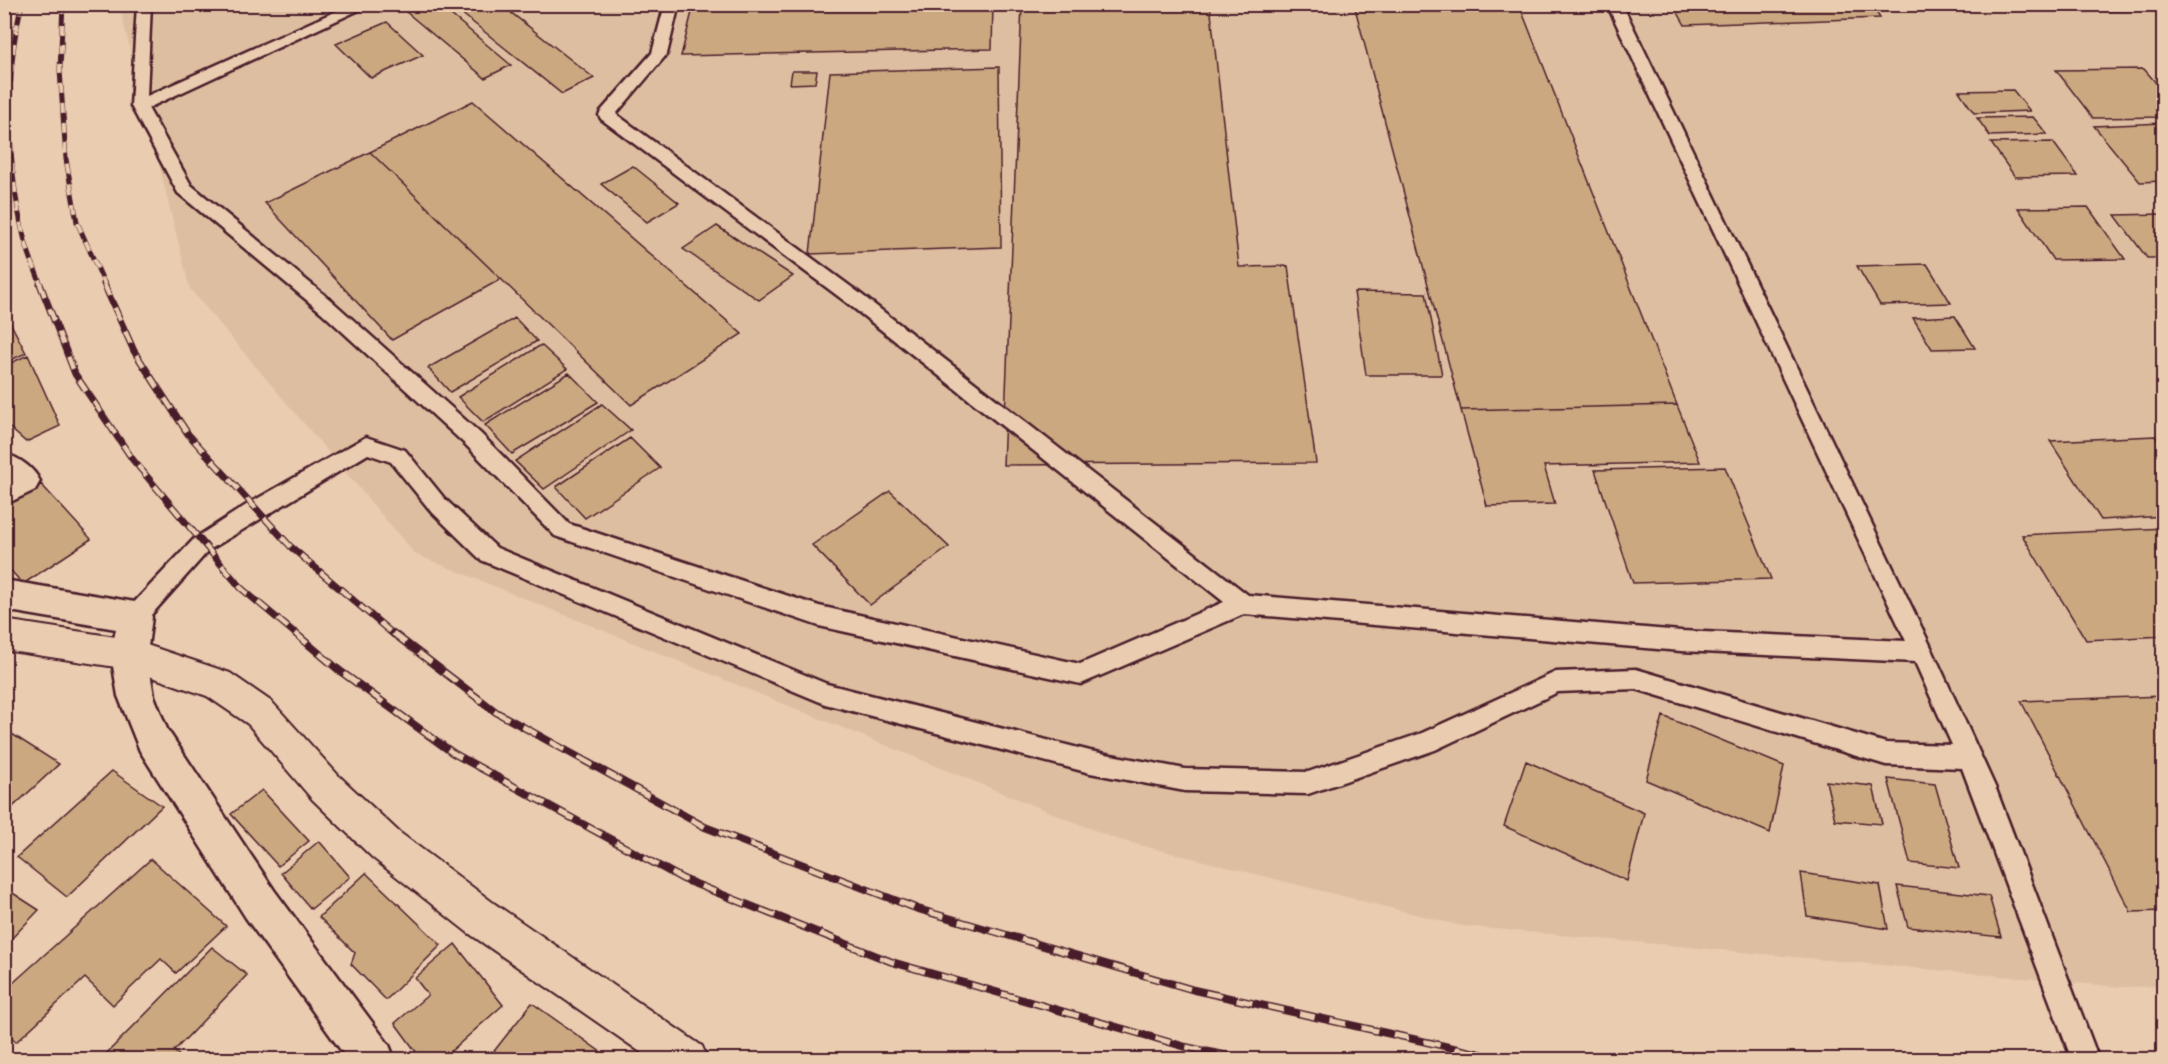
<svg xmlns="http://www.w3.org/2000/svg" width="2168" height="1064" viewBox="0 0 2168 1064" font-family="'Patrick Hand',sans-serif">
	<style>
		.built { fill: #debea0 }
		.building { fill: #cca881; stroke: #4a1f2b; stroke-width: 1.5 }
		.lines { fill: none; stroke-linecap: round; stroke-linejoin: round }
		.service-casing { stroke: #4a1f2b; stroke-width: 5 }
		.pedestrian-casing { stroke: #4a1f2b; stroke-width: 4 }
		.minor-casing { stroke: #4a1f2b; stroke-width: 5 }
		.service { fill: #eaccb0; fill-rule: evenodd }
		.pedestrian { fill: #eaccb0; fill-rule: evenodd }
		.minor { fill: #eaccb0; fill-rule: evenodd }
		.rail-far2-casing { stroke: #4a1f2b; stroke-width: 5 }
		.rail-far1-casing { stroke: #4a1f2b; stroke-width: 7 }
		.rail-casing { stroke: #4a1f2b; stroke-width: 8 }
		.rail-far2 { stroke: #eaccb0; stroke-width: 4; stroke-dasharray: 10; stroke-linecap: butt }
		.rail-far1 { stroke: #eaccb0; stroke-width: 4.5; stroke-dasharray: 13; stroke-linecap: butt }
		.rail { stroke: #eaccb0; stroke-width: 5; stroke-dasharray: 16; stroke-linecap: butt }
	</style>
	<rect width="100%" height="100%" fill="#eaccb0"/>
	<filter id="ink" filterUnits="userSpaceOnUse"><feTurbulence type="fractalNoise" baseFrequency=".0167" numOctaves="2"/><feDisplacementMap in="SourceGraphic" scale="12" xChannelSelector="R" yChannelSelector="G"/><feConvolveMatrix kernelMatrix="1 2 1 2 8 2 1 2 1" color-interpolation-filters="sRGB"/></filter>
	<g filter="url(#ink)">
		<!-- built -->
		<path class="built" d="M 119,5 L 2163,5 L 2163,986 L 2120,987 L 1462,926 L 1116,839 L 415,554 L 190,289 Z"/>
		<!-- building -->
		<path class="building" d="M 403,4 L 438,4 L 511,65 L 485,78 L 399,6 Z
			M 450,4 L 500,4 L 594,78 L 562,94 Z
			M 694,4 L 993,4 L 992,49 L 681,56 Z
			M 1022,4 L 1210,4 L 1239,267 L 1288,266 L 1316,463 L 1003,465 Z
			M 1386,4 L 1519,4 L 1677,405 L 1461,410 L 1355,8 L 1386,7 Z
			M 1673,4 L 1871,4 L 1880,18 L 1685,25 Z
			M 2065,4 L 2164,4 L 2164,9 L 2072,12 Z
			M 387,22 L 423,55 L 371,78 L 336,44 Z
			M 999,67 L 1001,247 L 810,254 L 830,72 Z
			M 2144,69 L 2164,92 L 2164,117 L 2093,118 L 2056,70 Z
			M 792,71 L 817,71 L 815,83 L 790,84 Z
			M 2013,90 L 2030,111 L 1974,113 L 1959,91 Z
			M 473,101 L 742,334 L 631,405 L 370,152 Z
			M 2033,117 L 2047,134 L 1990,136 L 1977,118 Z
			M 2164,123 L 2164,181 L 2140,182 L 2094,126 Z
			M 2053,142 L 2078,176 L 2015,177 L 1991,143 Z
			M 370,152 L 501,279 L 392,340 L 265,203 Z
			M 633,166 L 679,203 L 647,222 L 601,184 Z
			M 2088,207 L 2125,259 L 2053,260 L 2018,208 Z
			M 2164,214 L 2164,258 L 2147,258 L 2115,215 Z
			M 717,226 L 793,276 L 759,300 L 683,249 Z
			M 1927,264 L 1951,303 L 1880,305 L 1857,266 Z
			M 1354,292 L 1426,293 L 1442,375 L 1366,375 Z
			M 1955,316 L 1975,348 L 1932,349 L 1913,318 Z
			M 515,318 L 537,341 L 450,392 L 428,368 Z
			M 10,322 L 26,353 L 4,363 L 4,324 Z
			M 541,345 L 567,369 L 483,422 L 458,397 Z
			M 28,355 L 60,426 L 26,442 L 4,423 L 4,366 Z
			M 569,373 L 598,402 L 512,454 L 485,425 Z
			M 602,404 L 631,430 L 544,489 L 515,461 Z
			M 1677,405 L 1700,462 L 1544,466 L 1555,504 L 1487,506 L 1461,410 Z
			M 2155,436 L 2164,448 L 2164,516 L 2101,520 L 2050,441 Z
			M 630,438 L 660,468 L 585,518 L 556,487 Z
			M 1725,467 L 1771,579 L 1633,583 L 1595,470 Z
			M 41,484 L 91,539 L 23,584 L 4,563 L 4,506 Z
			M 890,491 L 949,547 L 870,605 L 812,545 Z
			M 2164,528 L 2164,636 L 2086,640 L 2022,535 Z
			M 2164,696 L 2164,911 L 2131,912 L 2021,701 Z
			M 1663,716 L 1784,766 L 1770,833 L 1646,780 Z
			M 4,729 L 59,764 L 4,815 Z
			M 1526,761 L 1644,813 L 1627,881 L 1504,826 Z
			M 112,771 L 162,806 L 67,897 L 17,857 Z
			M 1888,779 L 1935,784 L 1959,868 L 1910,863 Z
			M 1826,781 L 1873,786 L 1882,824 L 1835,820 Z
			M 262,790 L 309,841 L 278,866 L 231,814 Z
			M 319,841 L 350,877 L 311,909 L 281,873 Z
			M 151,859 L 226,926 L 176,973 L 161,959 L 113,1005 L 85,978 L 16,1042 L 4,1031 L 4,991 Z
			M 366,873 L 441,945 L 386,1000 L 351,964 L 355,953 L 319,917 Z
			M 1801,873 L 1880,885 L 1888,929 L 1807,916 Z
			M 1897,886 L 1989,896 L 2001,937 L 1908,927 Z
			M 5,888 L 39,910 L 11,939 L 4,934 Z
			M 455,944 L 503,1005 L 441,1060 L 422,1060 L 395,1023 L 428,995 L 415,978 Z
			M 212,947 L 247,975 L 174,1051 L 184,1060 L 100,1060 Z
			M 532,1003 L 612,1060 L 487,1060 Z"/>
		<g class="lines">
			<!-- service casing -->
			<g class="service-casing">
				<path id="service" d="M 137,4 L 151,4 L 147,96 L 352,4 L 372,4 L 148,108 L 191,185 L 333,302 L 481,434 L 569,524 L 819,606 L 1080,664 L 1224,602 L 846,302 L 601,119 L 599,115 L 601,111 L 652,53 L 665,4 L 679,4 L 667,54 L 616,114 L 858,292 L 1248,595 L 1681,631 L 1906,641 L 1607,4 L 1622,4 L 1930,645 L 1996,789 L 2099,1060 L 2072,1060 L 1962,768 L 1886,765 L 1636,689 L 1558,692 L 1435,750 L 1308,794 L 1185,791 L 1090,773 L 825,704 L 481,560 L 430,510 L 391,462 L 368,454 L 209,550 L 143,624 L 135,627 L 127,624 L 124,617 L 127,610 L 195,538 L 248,504 L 366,437 L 405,450 L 444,498 L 497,548 L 827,684 L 1090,751 L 1185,769 L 1308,772 L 1422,733 L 1556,672 L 1636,669 L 1886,743 L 1952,745 L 1915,662 L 1681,651 L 1244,614 L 1081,684 L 819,626 L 555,536 L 467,446 L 321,312 L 178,193 L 131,106 Z"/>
			</g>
			<!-- pedestrian casing -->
			<g class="pedestrian-casing">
				<path id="pedestrian" d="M 4,620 L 129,639 L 230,673 L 272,702 L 338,775 L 399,832 L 495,904 L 702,1046 L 708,1060 L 652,1060 L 467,932 L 373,858 L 312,799 L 248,724 L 207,696 L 129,669 L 4,650 Z"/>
			</g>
			<!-- minor casing -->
			<g class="minor-casing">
				<path id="minor" d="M 4,453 C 19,458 33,467 40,481 L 35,490 L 4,505 Z
					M 4,580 L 135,602 L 147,606 L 152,617 L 147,654 L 154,696 L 167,729 L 274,890 L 389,1045 L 395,1060 L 348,1060 L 246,918 L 140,751 L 118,696 L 111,654 L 116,629 L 4,610 Z"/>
			</g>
			<!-- service -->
			<use href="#service" class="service"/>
			<!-- pedestrian -->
			<use href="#pedestrian" class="pedestrian"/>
			<!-- minor -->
			<use href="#minor" class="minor"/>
			<!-- rail-far2 casing -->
			<g class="rail-far2-casing">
				<path id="rail-far2" d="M 22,4 C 4,72 7,169 24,237 C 28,253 35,269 41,285
					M 63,4 L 60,70 L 66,159 L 77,222 L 105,285"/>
			</g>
			<!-- rail-far1 casing -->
			<g class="rail-far1-casing">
				<path id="rail-far1" d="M 40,284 L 75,374 L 133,460 L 241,588 L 297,635
					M 104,284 L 134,351 L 188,434 L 291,547 L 394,635"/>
			</g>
			<!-- rail casing -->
			<g class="rail-casing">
				<path id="rail" d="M 295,633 L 340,671 L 453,753 L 683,879 L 892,962 L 1186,1047 L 1247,1060
					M 393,633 L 496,712 L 705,827 L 918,909 L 1194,990 L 1507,1060"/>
			</g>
			<!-- rail-far2 -->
			<use href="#rail-far2" class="rail-far2"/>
			<!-- rail-far1 -->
			<use href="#rail-far1" class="rail-far1"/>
			<!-- rail -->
			<use href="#rail" class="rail"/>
		</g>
	</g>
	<!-- margin -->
	<rect width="2168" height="1064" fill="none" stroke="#eaccb0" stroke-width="24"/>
	<rect x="12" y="12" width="2144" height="1040" fill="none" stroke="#4a1f2b" stroke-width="2" filter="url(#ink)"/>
</svg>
